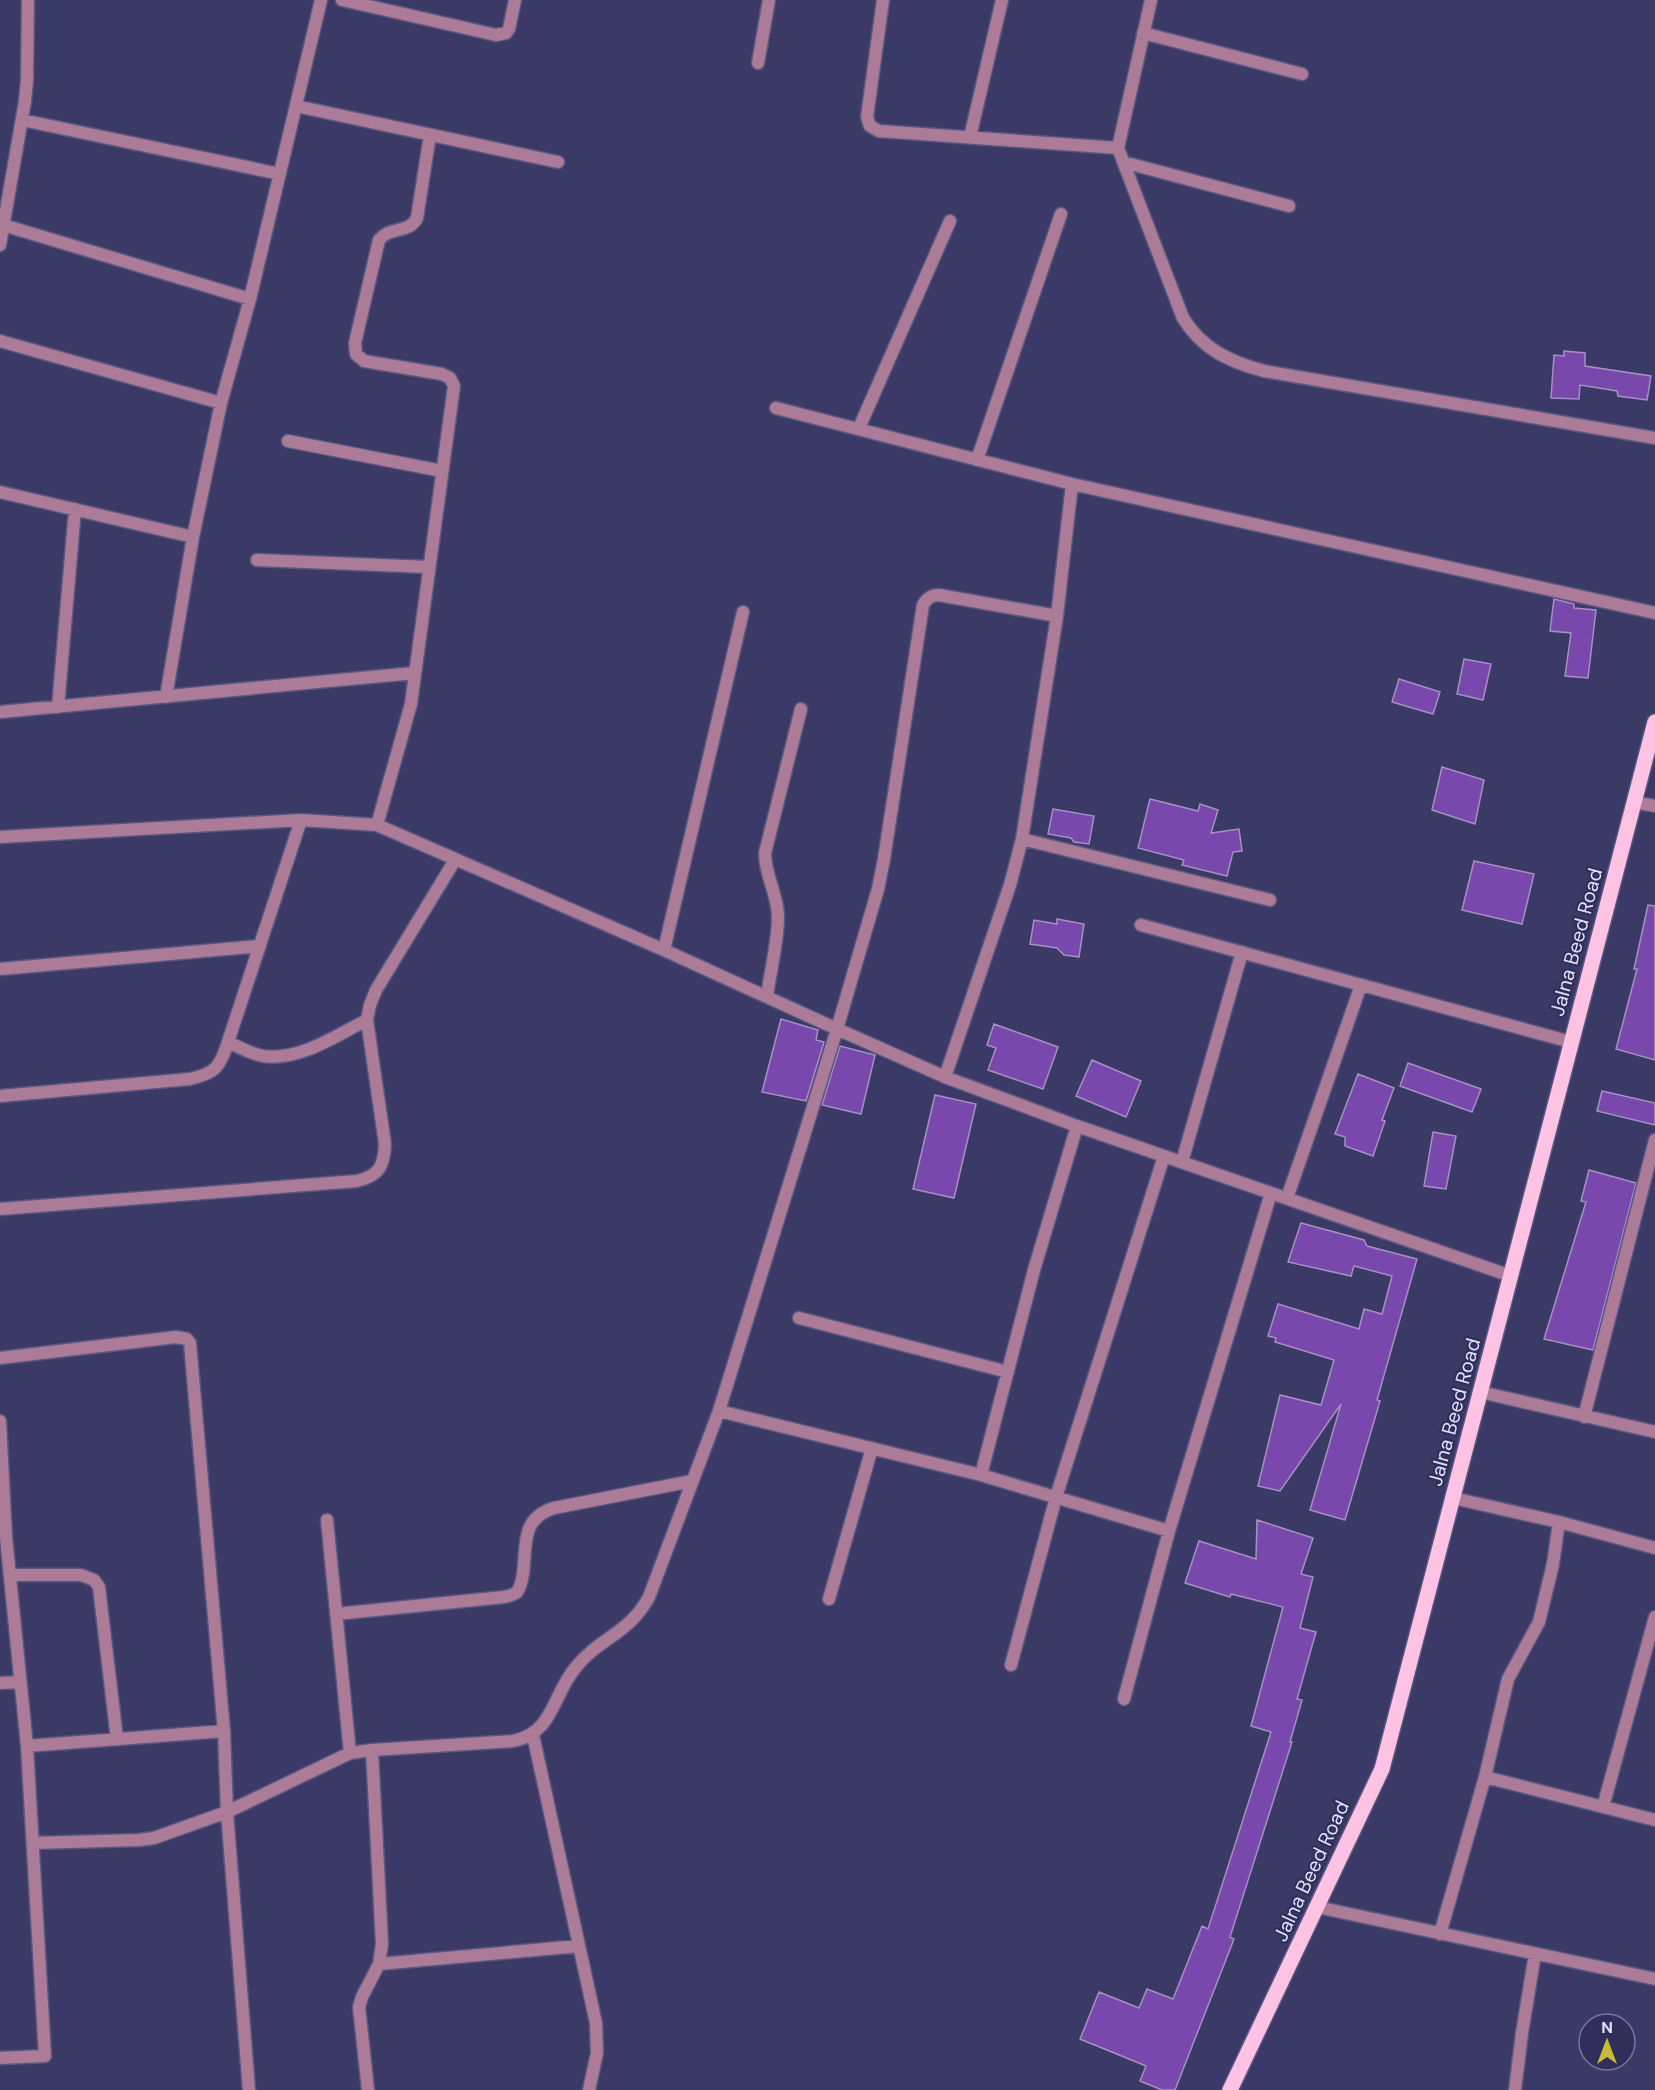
<svg xmlns="http://www.w3.org/2000/svg" width="1655" height="2090" viewBox="0 0 1655 2090" font-family="'DM Sans',sans-serif">
	<style>
		.building { fill: #7948ad; stroke: #a590c2; stroke-width: 1.5 }
		.lines { fill: none; stroke-linecap: round; stroke-linejoin: round }
		.minor-casing { stroke: #595781; stroke-width: 15 }
		.primary-casing { stroke: #595781; stroke-width: 18 }
		.minor { stroke: #ab7b97; stroke-width: 12 }
		.primary { stroke: #fec2e4; stroke-width: 15 }
		.labels { text-anchor: middle; stroke-width: 4.5; stroke-linejoin: round; paint-order: stroke }
		.street-label { font-size: 20px; fill: #dfe0fc; stroke: #312e5a }
	</style>
	<rect width="100%" height="100%" fill="#3b3966"/>
	<!-- building -->
	<path class="building" d="M 1564,351 L 1585,353 L 1585,366 L 1651,376 L 1647,400 L 1618,396 L 1617,391 L 1580,385 L 1579,399 L 1551,398 L 1554,355 L 1564,356 Z
		M 1554,599 L 1574,604 L 1574,608 L 1596,610 L 1588,678 L 1565,676 L 1571,633 L 1550,631 Z
		M 1464,659 L 1491,664 L 1483,700 L 1457,694 Z
		M 1399,679 L 1440,692 L 1433,714 L 1392,702 Z
		M 1442,767 L 1484,780 L 1475,824 L 1432,810 Z
		M 1150,799 L 1198,811 L 1200,804 L 1218,810 L 1211,833 L 1239,829 L 1242,851 L 1233,852 L 1227,876 L 1182,865 L 1184,860 L 1138,848 Z
		M 1053,809 L 1094,816 L 1089,844 L 1074,842 L 1071,838 L 1048,834 Z
		M 1474,861 L 1534,874 L 1522,924 L 1462,910 Z
		M 1648,905 L 1655,906 L 1655,1060 L 1616,1049 L 1637,969 L 1634,969 Z
		M 1057,919 L 1084,924 L 1079,957 L 1064,955 L 1057,948 L 1030,944 L 1034,920 L 1057,924 Z
		M 781,1019 L 818,1030 L 816,1040 L 824,1042 L 806,1101 L 762,1092 Z
		M 994,1024 L 1058,1047 L 1043,1089 L 988,1070 L 996,1048 L 987,1045 Z
		M 840,1046 L 875,1055 L 861,1114 L 822,1105 Z
		M 1092,1060 L 1141,1081 L 1126,1117 L 1076,1096 Z
		M 1408,1063 L 1481,1089 L 1472,1112 L 1400,1086 Z
		M 1358,1074 L 1394,1088 L 1382,1120 L 1385,1121 L 1373,1156 L 1345,1146 L 1345,1137 L 1335,1134 Z
		M 1602,1091 L 1655,1103 L 1655,1125 L 1597,1111 Z
		M 935,1095 L 976,1104 L 954,1198 L 913,1189 Z
		M 1433,1132 L 1456,1136 L 1446,1189 L 1424,1186 Z
		M 1589,1170 L 1636,1183 L 1593,1350 L 1544,1339 L 1586,1202 L 1581,1201 Z
		M 1301,1223 L 1364,1240 L 1367,1246 L 1417,1259 L 1377,1400 L 1380,1401 L 1345,1520 L 1310,1510 L 1341,1404 L 1280,1491 L 1258,1486 L 1280,1395 L 1321,1405 L 1334,1360 L 1275,1342 L 1276,1338 L 1268,1336 L 1278,1304 L 1359,1329 L 1364,1309 L 1382,1314 L 1392,1276 L 1354,1266 L 1351,1276 L 1288,1262 Z
		M 1257,1520 L 1313,1538 L 1301,1574 L 1313,1577 L 1300,1628 L 1316,1632 L 1297,1699 L 1302,1700 L 1290,1742 L 1292,1742 L 1230,1937 L 1234,1939 L 1175,2090 L 1162,2090 L 1140,2081 L 1146,2066 L 1080,2039 L 1099,1992 L 1139,2008 L 1147,1989 L 1173,1999 L 1202,1926 L 1208,1929 L 1271,1732 L 1251,1726 L 1283,1607 L 1231,1594 L 1230,1597 L 1185,1583 L 1199,1541 L 1256,1559 Z"/>
	<g class="lines">
		<!-- minor casing -->
		<g class="minor-casing">
			<path id="minor" d="M 342,0 L 496,35 L 506,33 L 509,29 L 515,0
				M 883,0 L 867,117 L 870,126 L 879,131 L 1118,148
				M 1151,0 L 1118,148 L 1183,318 C 1202,349 1230,362 1264,371 L 1655,438
				M 1143,33 L 1302,74
				M 758,63 L 769,0
				M 296,106 L 558,162
				M 22,120 L 280,174
				M 970,137 L 1002,0
				M 1123,162 L 1289,206
				M 3,225 L 250,299
				M 0,245 L 25,101 L 27,81 L 28,0
				M 0,341 L 221,403
				M 776,408 L 1072,484 L 1655,613
				M 859,428 L 950,221
				M 288,441 L 442,471
				M 977,460 L 1061,214
				M 0,492 L 193,537
				M 257,560 L 429,567
				M 1057,616 L 939,595 C 931,595 927,598 923,605 L 884,859 L 878,889 L 837,1029 L 719,1411 L 981,1475 L 1169,1531 L 1271,1193
				M 166,697 L 193,537 L 221,403 L 250,299 L 321,0
				M 58,707 L 75,509
				M 0,712 L 414,673
				M 1634,802 L 1655,806
				M 377,825 L 411,704 L 454,386 L 450,378 L 442,374 L 364,361 L 356,354 L 355,343 L 379,240 C 390,226 409,234 417,218 L 430,135
				M 0,837 L 301,820 L 377,825 L 664,950 L 837,1029 L 945,1077 L 1077,1126 L 1511,1276
				M 1022,839 L 1270,900
				M 1141,925 L 1571,1042
				M 664,950 L 743,612
				M 0,969 L 260,946
				M 767,997 C 770,972 778,942 778,917 C 778,895 765,876 765,853 L 801,709
				M 228,1042 C 239,1047 251,1054 263,1056 C 300,1061 335,1036 367,1020
				M 945,1077 L 1010,885 L 1022,839 L 1057,616 L 1072,484
				M 0,1096 L 190,1079 C 216,1073 220,1067 228,1042 L 301,820
				M 1182,1162 L 1242,952
				M 1287,1198 L 1361,985
				M 0,1209 L 357,1181 C 379,1176 384,1166 385,1144 L 367,1020 L 370,1005 L 376,990 L 455,860
				M 799,1318 L 1008,1372
				M 0,1358 L 176,1337 L 187,1339 L 190,1343 L 224,1731 L 227,1812 L 249,2090
				M 1480,1392 L 1655,1432
				M 1584,1417 L 1655,1140
				M 0,1421 L 6,1537 L 27,1746 L 45,2056 L 0,2058
				M 981,1475 L 1034,1270 L 1077,1126
				M 1453,1498 L 1559,1522 L 1655,1548
				M 327,1520 L 350,1753
				M 10,1575 L 81,1575 L 94,1580 L 99,1587 L 117,1739
				M 829,1599 L 872,1448
				M 336,1614 L 504,1597 C 508,1596 514,1595 517,1592 C 521,1587 522,1580 523,1574 C 527,1545 520,1519 554,1508 L 692,1481
				M 1011,1665 L 1056,1497 L 1164,1156
				M 0,1683 L 20,1682
				M 1124,1699 L 1169,1531
				M 533,1735 L 596,2023 L 597,2053 L 589,2090
				M 27,1746 L 224,1731
				M 1485,1777 L 1508,1679 L 1539,1622 L 1553,1564 L 1559,1522
				M 1603,1807 L 1655,1617
				M 33,1843 L 139,1840 L 154,1838 L 227,1812 L 350,1753 L 372,1750 L 513,1741 C 554,1733 552,1695 576,1667 C 599,1638 629,1634 649,1597 L 719,1411
				M 1317,1907 L 1655,1979
				M 1440,1934 L 1485,1777 L 1655,1820
				M 379,1964 L 579,1946
				M 368,2090 L 359,2007 L 362,1997 L 379,1964 L 382,1944 L 372,1750
				M 1515,2090 L 1522,2033 L 1535,1954"/>
		</g>
		<!-- primary casing -->
		<g class="primary-casing">
			<path id="primary" d="M 1230,2090 L 1382,1769 L 1655,722"/>
		</g>
		<!-- minor -->
		<use href="#minor" class="minor"/>
		<!-- primary -->
		<use href="#primary" class="primary"/>
	</g>
	<g class="labels">
		<!-- street labels -->
		<g class="street-label">
			<text transform="translate(1576 942) rotate(-75)" y="7">Jalna Beed Road</text>
			<text transform="translate(1454 1412) rotate(-75)" y="7">Jalna Beed Road</text>
			<text transform="translate(1311 1871) rotate(-65)" y="7">Jalna Beed Road</text>
		</g>
	</g>
	<!-- north arrow -->
	<g transform="translate(1607 2042)"><circle r="28" fill="#312e5a" stroke="#77759b" stroke-width="1.5"/>
	<path d="M0-4.5L10 22L0 15L-10 22Z" fill="#c8bb3b"/>
	<text y="-9" font-size="16" font-weight="bold" text-anchor="middle" fill="#dfe0fc">N</text>
	</g>
</svg>
